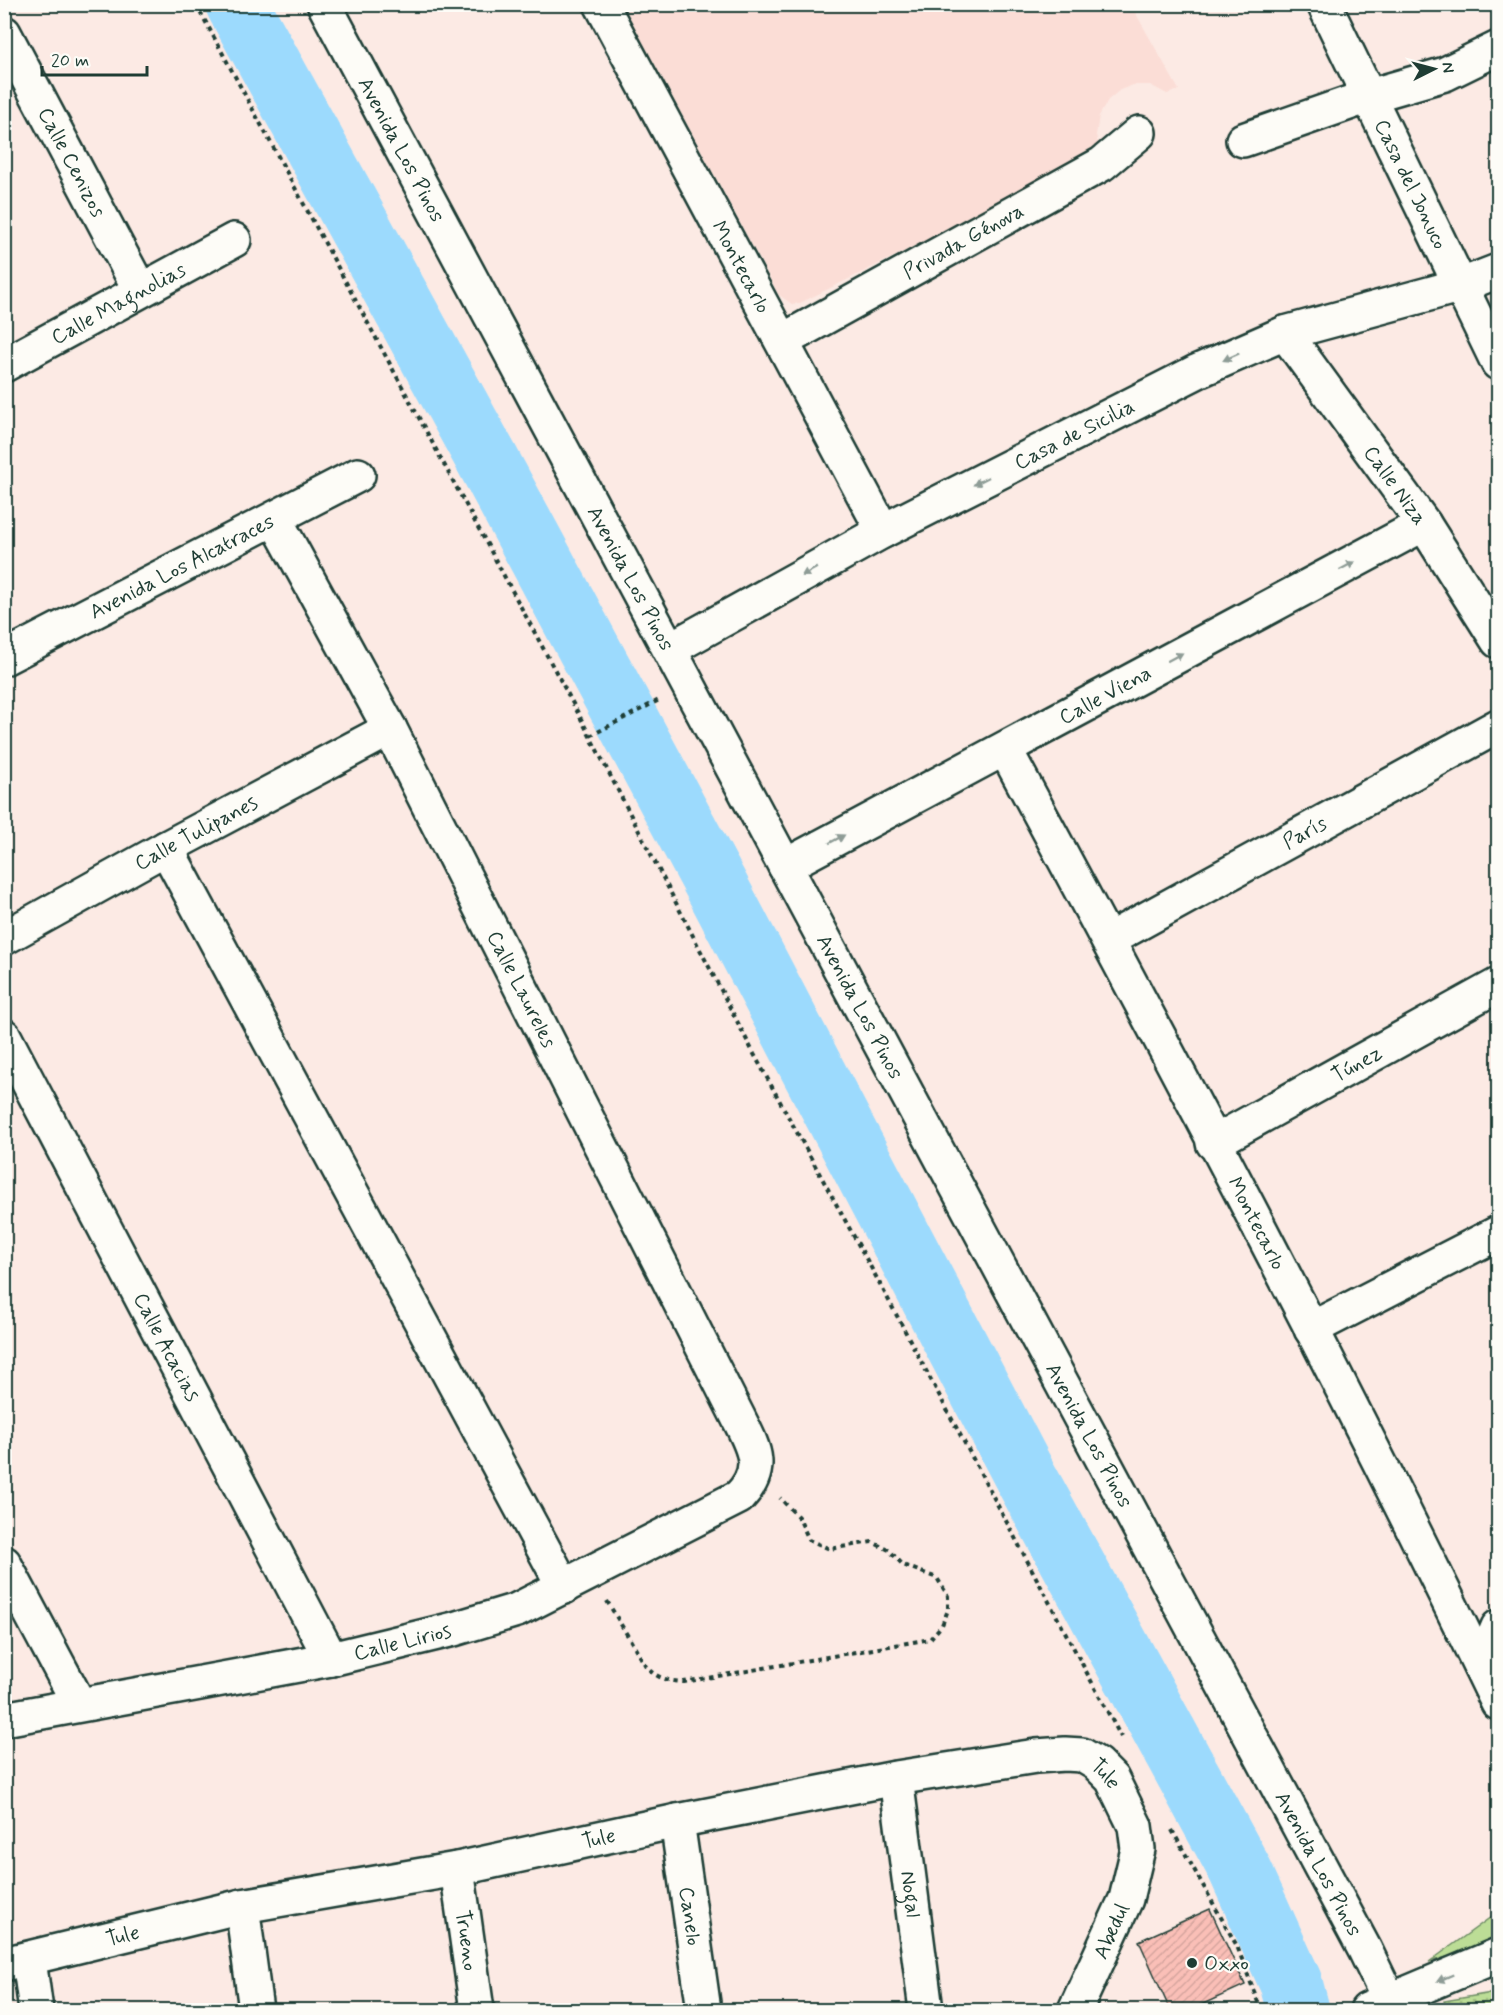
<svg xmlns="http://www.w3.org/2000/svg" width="1503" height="2015" viewBox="0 0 1503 2015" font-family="Mynerve,sans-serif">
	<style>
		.built { fill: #fbddd6 }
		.green { fill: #bcdd96; stroke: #6e8d65; stroke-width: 1.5 }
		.park { fill: url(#park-dots); stroke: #6e8d65; stroke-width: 1.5 }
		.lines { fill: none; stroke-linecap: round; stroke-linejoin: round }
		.river { stroke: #9cdafd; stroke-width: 63 }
		.building { fill: url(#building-hatch); stroke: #1f3d34; stroke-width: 1.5 }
		.street-casing { stroke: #1f3d34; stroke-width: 38 }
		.secondary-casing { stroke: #1f3d34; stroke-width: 38 }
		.path { stroke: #1f3d34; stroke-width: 4; stroke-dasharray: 4.5 4.5; stroke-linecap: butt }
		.street { stroke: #fdfcf7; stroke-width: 33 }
		.secondary { stroke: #fdfcf7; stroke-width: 33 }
		.oneway { fill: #8e9c96 }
		.poi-dot { fill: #1f3d34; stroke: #fdfcf7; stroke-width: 2 }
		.labels { text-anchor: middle; stroke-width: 4.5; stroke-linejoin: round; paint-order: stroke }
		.street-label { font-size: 21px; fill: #1f3d34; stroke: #fdfcf7 }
		.poi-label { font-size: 21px; fill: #1f3d34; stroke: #fdfcf7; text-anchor: start }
	</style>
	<defs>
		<pattern id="park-dots" width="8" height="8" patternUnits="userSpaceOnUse" patternTransform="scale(1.5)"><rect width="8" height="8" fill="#bcdd96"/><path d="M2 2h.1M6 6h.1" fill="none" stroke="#a1bf82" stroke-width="1.8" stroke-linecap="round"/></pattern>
		<pattern id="building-hatch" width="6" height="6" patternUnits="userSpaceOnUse" patternTransform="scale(1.5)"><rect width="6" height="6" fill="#fabfb7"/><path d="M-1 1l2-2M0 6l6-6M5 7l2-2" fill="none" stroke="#d6a59e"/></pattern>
	</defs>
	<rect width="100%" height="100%" fill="#fceae4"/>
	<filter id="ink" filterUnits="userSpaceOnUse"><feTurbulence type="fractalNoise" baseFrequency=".0167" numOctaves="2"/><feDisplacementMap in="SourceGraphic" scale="12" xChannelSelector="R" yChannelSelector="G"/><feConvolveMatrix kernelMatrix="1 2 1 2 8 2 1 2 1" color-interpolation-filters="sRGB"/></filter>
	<g filter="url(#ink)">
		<!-- built -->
		<path class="built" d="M 623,5 L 1131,5 L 1179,90 L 1167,94 L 1150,85 L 1133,85 L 1120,90 L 1108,100 L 1099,116 L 1096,135 L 1101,154 L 800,303 L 792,304 L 779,295 Z"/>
		<!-- green -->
		<path class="green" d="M 1498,1912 L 1498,1943 L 1429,1962 Z"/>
		<!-- park -->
		<path class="park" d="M 1498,1992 L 1498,2010 L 1448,2010 L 1444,2001 Z"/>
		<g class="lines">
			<!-- river -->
			<path class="river" d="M 237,4 L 487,459 L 718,889 L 1024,1474 L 1239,1868 L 1291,1983 L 1298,2010"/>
		</g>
		<!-- building -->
		<path class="building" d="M 1210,1909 L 1245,1985 L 1190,2010 L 1170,2010 L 1139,1941 Z"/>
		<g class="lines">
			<!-- street casing -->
			<g class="street-casing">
				<g id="street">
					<path id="s1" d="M 601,4 L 883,531"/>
					<path id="s2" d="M 1324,4 L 1498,363"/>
					<path id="s3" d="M 4,33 L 140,290"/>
					<path d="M 1243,140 L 1369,96 L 1445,74 L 1498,48"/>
					<path id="s4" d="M 1285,333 L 1424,524 L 1498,641"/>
					<path id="s5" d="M 782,341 L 1102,164 L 1139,133"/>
					<path id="s6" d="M 4,365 L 234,240"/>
					<path id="s7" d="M 670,649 L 883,531 L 1198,371 L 1285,333 L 1462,285 L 1498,271"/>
					<path id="s8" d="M 4,658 L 358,475"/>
					<path id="s9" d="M 1005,749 C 1175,1064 1343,1381 1498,1703"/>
					<path d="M 166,848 L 564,1587"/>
					<path id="s10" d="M 785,866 L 1424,524"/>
					<path id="s11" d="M 4,938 L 166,848 L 390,729"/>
					<path id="s12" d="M 1108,940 L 1498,726"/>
					<path id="s13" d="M 4,1036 L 331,1659"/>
					<path id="s14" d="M 1213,1143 L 1498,985"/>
					<path d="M 1311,1329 L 1498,1233"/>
					<path d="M 4,1563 L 79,1704"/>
					<path d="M 1481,1667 L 1498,1627"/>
					<path id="s15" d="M 4,1719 L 331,1659 L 454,1629 L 517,1610 L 739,1497 C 767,1468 753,1447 737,1415 L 390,729 L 275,519"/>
					<path id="s16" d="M 896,1778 L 926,2010"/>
					<path id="s17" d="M 677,1821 L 704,2010"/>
					<path id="s18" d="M 457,1869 L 477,2010"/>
					<path d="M 242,1906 L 256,2010"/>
					<path d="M 29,1960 L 36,2010"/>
					<path id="s19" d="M 4,1964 L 242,1906 L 457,1869 L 677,1821 L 896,1778 L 1036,1756 L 1065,1754 L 1082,1755 L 1097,1764 L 1112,1779 L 1135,1826 L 1138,1849 L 1126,1899 L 1075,2010"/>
				</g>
			</g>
			<!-- secondary casing -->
			<g class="secondary-casing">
				<g id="secondary">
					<path id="s20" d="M 324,4 L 1365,1950 L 1394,2010"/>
					<path d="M 1367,2010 L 1498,1955"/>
				</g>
			</g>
			<!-- path -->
			<path class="path" d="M 196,4 L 578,713 L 754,1054 L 880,1284 L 1121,1737
				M 590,736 L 659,700
				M 607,1601 L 647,1668 C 659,1679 668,1681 684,1682 L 930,1639 L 942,1625 L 948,1610 L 948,1596 L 937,1578 L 903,1565 L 889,1550 L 872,1542 L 830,1549 L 809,1540 L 799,1518 L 780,1498
				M 1172,1830 L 1237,1946 L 1261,2010"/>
			<!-- street -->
			<use href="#street" class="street"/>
			<!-- secondary -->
			<use href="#secondary" class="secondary"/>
		</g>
		<!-- one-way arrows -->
		<defs><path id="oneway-solid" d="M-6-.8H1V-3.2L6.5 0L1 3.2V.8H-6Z" transform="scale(1.5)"/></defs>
		<g class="oneway">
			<use href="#oneway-solid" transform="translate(1231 357) rotate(156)"/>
			<use href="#oneway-solid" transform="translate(981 481) rotate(153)"/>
			<use href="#oneway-solid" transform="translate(1347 566) rotate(-28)"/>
			<use href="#oneway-solid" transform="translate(809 572) rotate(151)"/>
			<use href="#oneway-solid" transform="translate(1175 657) rotate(-28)"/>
			<use href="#oneway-solid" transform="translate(837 839) rotate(-28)"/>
			<use href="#oneway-solid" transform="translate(1445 1978) rotate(157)"/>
		</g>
	</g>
	<!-- markers -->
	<circle class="poi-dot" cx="1192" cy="1963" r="6"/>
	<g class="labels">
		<!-- street labels -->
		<g class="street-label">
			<text dy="7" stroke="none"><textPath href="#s20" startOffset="165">Avenida Los Pinos</textPath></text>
			<text dy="7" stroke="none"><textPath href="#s3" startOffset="146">Calle Cenizos</textPath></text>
			<text dy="7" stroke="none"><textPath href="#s2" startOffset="200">Casa del Jonuco</textPath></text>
			<text dy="7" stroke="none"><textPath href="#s5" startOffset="207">Privada Génova</textPath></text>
			<text dy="7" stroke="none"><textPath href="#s1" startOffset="298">Montecarlo</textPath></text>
			<text dy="7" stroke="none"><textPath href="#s6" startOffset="130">Calle Magnolias</textPath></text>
			<text dy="7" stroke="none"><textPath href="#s7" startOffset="458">Casa de Sicilia</textPath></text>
			<text dy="7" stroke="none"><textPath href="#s4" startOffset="188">Calle Niza</textPath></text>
			<text dy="7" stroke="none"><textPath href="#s8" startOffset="200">Avenida Los Alcatraces</textPath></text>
			<text dy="7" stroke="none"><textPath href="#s20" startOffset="651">Avenida Los Pinos</textPath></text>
			<text dy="7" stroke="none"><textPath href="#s10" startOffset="363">Calle Viena</textPath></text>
			<text dy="7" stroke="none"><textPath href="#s11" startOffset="219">Calle Tulipanes</textPath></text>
			<text dy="7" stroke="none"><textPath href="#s12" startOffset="224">París</textPath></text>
			<text transform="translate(522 989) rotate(63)" y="7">Calle Laureles</text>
			<text dy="7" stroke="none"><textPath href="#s20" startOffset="1137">Avenida Los Pinos</textPath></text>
			<text dy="7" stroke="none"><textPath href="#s14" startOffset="164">Túnez</textPath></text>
			<text dy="7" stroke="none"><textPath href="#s9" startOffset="537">Montecarlo</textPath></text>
			<text dy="7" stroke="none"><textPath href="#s13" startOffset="351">Calle Acacias</textPath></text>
			<text dy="7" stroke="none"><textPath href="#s20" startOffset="1623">Avenida Los Pinos</textPath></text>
			<text dy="7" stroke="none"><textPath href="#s15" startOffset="406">Calle Lirios</textPath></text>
			<text dy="7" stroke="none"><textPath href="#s19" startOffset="1130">Tule</textPath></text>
			<text dy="7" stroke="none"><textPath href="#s19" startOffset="608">Tule</textPath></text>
			<text dy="7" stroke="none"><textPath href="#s20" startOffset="2109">Avenida Los Pinos</textPath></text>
			<text dy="7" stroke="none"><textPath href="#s16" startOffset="117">Nogal</textPath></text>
			<text dy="7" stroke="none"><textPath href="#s17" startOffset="96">Canelo</textPath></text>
			<text transform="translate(1111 1931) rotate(-66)" y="7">Abedul</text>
			<text dy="7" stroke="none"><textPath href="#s19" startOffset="122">Tule</textPath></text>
			<text dy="7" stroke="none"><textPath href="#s18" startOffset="72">Trueno</textPath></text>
		</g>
		<!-- poi labels -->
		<g class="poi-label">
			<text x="1204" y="1970">Oxxo</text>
		</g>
	</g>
	<!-- margin -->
	<rect width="1503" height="2015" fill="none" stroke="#fdfcf7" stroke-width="24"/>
	<rect x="12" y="12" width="1479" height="1991" fill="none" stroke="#1f3d34" stroke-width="2" filter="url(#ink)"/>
	<!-- north arrow -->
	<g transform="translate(1434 69) rotate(84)" stroke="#fdfcf7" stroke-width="4.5" paint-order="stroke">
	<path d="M0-4.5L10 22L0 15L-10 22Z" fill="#1f3d34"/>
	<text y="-9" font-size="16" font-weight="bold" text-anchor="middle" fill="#1f3d34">N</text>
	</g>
	<!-- scale -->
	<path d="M42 66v9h105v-9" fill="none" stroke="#1f3d34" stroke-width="3"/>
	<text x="51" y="66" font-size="18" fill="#1f3d34" stroke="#fdfcf7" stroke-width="4.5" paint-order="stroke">20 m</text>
</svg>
